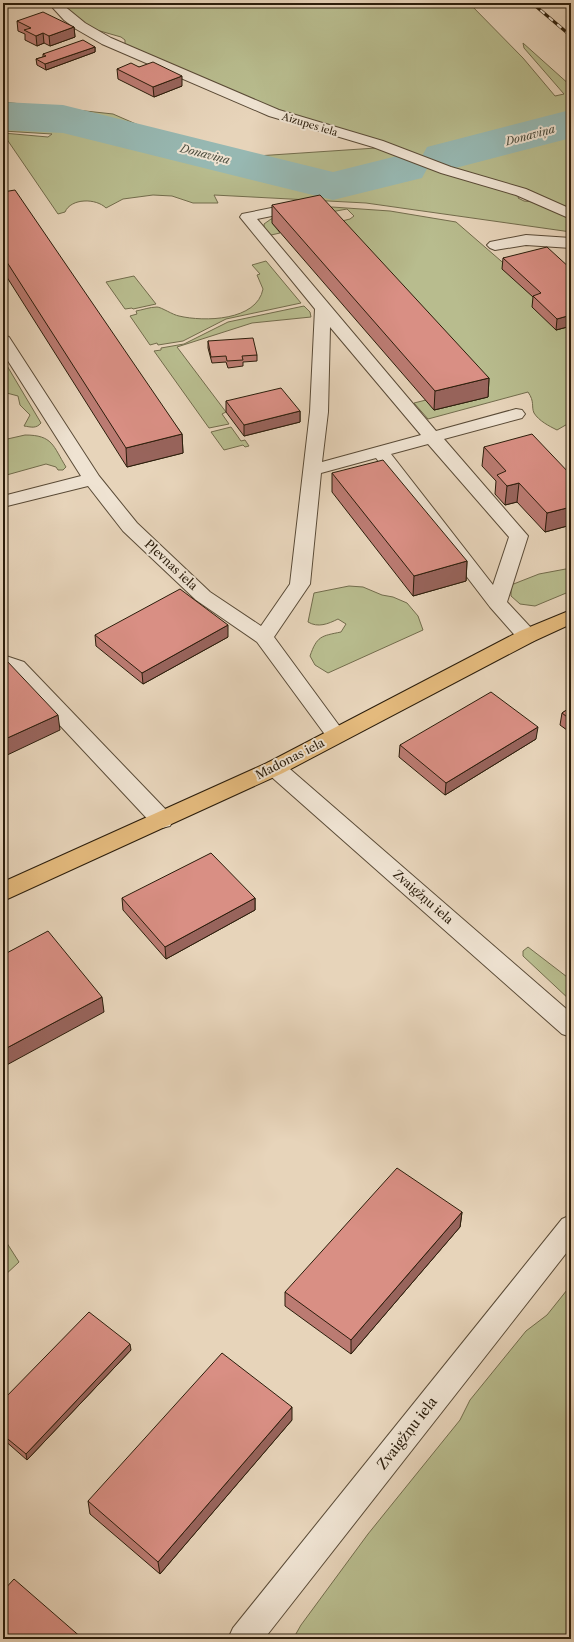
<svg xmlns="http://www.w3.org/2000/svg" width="574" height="1642" viewBox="0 0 574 1642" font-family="'Libre Caslon Text',serif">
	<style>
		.green { fill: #b8bc8e; stroke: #726c4c }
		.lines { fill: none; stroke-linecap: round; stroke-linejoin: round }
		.stream { fill: #6c7a6f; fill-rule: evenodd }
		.river { fill: #97b8b2; fill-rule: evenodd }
		.minor-casing { stroke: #5a4b37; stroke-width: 2 }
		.major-casing { stroke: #2b1d0b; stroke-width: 2 }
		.minor { fill: #efe3d2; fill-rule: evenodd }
		.major { fill: #e4ba7d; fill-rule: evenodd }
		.rail-casing { stroke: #2b1d0b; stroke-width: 3 }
		.rail { stroke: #efe3d2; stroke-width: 2; stroke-dasharray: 5.5; stroke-linecap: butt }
		.wall { fill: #bb7b72; stroke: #2b1d0b }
		.shaded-wall { fill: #98645c; stroke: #2b1d0b }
		.building { fill: #d98f84; stroke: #2b1d0b }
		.labels { text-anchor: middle; stroke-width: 4; stroke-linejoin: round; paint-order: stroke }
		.far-street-label { font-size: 10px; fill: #2b1d0b; stroke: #efe3d2 }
		.far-water-label { font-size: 11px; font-style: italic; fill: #4b4c3d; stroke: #efe3d2 }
		.street-label { font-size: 12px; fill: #2b1d0b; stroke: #efe3d2 }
		.near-street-label { font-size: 14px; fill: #2b1d0b; stroke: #efe3d2 }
	</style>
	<rect width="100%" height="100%" fill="#e7d4ba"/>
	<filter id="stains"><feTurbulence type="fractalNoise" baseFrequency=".005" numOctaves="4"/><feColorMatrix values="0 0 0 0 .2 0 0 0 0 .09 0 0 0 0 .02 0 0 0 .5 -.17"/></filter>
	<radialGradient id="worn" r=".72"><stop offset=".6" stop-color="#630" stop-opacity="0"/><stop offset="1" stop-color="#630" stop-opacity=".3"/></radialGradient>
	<!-- green -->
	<path class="green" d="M 62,3 L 469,3 L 523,58 L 555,96 L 564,94 L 524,48 L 523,43 L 571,86 L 571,210 L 262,104 L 129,47 L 125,44 L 125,40 L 121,37 L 93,29 L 64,7 Z
		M 3,102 L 113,114 L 175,141 L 242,157 L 376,148 L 519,196 L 518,198 L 524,201 L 534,202 L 571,218 L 571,232 L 366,203 L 214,195 L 218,203 L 193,203 L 172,196 L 153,195 L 123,199 L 106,208 C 96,198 71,198 65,212 L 58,214 L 6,138 L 3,139 L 3,133 L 48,137 L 52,134 L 3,131 Z
		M 332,207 L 390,211 L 456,222 L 508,267 L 540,304 L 556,330 L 571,326 L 571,422 L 557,430 C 549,426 539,421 534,413 C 531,406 535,402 528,392 L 428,419 L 414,403 L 426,400 L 434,410 L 487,397 L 330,224 L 350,219 L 354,216 L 347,209 L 272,223 L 280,233 L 271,235 L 264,228 L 264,224 L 271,219 Z
		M 266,261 L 301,303 L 226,319 L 183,341 L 158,345 L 157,343 L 150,345 L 130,316 L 137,314 L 136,311 C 142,310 150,307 157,307 C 161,307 173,315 179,316 C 204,322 257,321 263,289 L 257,275 L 260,274 L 252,265 Z
		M 134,276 L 156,304 L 133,309 L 132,308 L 125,309 L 106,282 Z
		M 304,306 L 310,312 L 311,317 L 252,323 L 177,347 L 226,412 L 222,414 L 229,424 L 209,428 L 154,351 L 161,350 L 161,348 L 184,344 L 228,322 Z
		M 3,359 L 41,423 C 36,429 31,427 24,426 L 30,415 L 20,405 L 18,396 L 3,392 Z
		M 231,427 L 241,441 L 245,440 L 249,446 L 245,447 L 243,445 L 224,450 L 211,432 Z
		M 25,435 C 53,435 53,446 66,467 L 63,470 L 58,470 L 56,467 L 46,464 L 3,476 L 3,440 Z
		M 571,568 L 571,591 L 535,606 L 520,604 L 511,596 L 511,585 L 539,574 Z
		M 349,586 L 363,587 L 382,595 L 393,597 L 407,603 L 418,616 L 423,630 L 328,673 L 315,665 L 310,656 C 317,636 321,636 341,632 L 346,624 L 338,619 C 328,624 318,628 308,622 L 314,593 Z
		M 528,947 L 571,980 L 571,1001 L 523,956 L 523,951 Z
		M 3,1237 L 19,1262 L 3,1277 Z
		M 571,1285 L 571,1639 L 293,1639 L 301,1625 L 368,1534 L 460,1420 L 470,1400 L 526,1331 L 547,1315 Z"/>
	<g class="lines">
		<!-- stream -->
		<path class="stream" d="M 3,3 L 7,3 L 3,6 Z"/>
		<!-- river -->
		<path class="river" d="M 3,102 L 63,105 L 333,172 L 405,154 L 421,158 L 427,147 L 570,110 L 571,138 L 444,171 L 428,167 L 422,178 L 333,200 L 63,133 L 3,130 Z"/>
		<!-- minor casing -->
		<g class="minor-casing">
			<path id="minor" d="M 59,4 L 63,5 L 85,23 L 111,38 L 279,110 L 383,141 L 451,167 L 526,189 L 571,209 L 571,219 L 516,195 L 441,173 L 373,147 L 269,116 L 102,44 L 76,29 L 64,20 L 53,8 L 55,5 Z
				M 301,202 L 306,203 L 308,206 L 306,209 L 257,219 L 436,431 L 516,409 L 522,410 L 525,414 L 522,418 L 444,439 L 528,536 L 507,602 L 534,631 L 537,636 L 534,641 L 527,642 L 520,641 L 490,607 L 376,458 L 321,473 L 310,584 L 274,637 L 346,735 L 343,740 L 336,742 L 329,740 L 257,642 L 196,600 L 123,531 L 88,486 L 3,507 L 3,496 L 81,476 L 3,353 L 3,335 L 9,337 L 99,476 L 137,523 L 210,592 L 261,626 L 290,584 L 310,412 L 315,309 L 240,217 L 242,214 ZM 330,327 L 421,435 L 322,462 L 328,412 ZM 428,444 L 509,537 L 493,585 L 391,454 Z
				M 526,235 L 571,238 L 571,248 L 526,245 L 495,250 L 490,248 L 487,245 L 490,242 Z
				M 3,655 L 24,662 L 170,814 L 173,820 L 170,826 L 162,828 L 154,826 L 10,672 L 3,669 Z
				M 275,761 L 283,763 L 571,1013 L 571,1037 L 562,1034 L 267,773 L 264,768 L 267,763 Z
				M 571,1215 L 571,1247 L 264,1639 L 228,1639 L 233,1628 L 562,1219 Z"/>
		</g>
		<!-- major casing -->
		<g class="major-casing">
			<path id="major" d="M 571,610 L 571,624 L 534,641 L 283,773 L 3,901 L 3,882 L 267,763 L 520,631 Z"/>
		</g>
		<!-- minor -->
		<use href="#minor" class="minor"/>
		<!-- major -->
		<use href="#major" class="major"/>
		<!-- rail casing -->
		<g class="rail-casing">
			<path id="rail" d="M 532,3 L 571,36
				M 566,3 L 571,8"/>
		</g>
		<!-- rail -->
		<use href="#rail" class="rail"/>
	</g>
	<!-- wall -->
	<path class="wall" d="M 17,21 L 74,27 L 75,37 L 50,46 L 44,43 L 37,46 L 25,40 L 25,34 L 18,31 Z
		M 95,47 L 95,52 L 46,70 L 37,65 L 36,59 L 43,57 L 43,54 Z
		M 139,67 L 182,86 L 154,97 L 118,79 L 117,69 Z
		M 3,192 L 182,434 L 183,453 L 127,467 L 3,271 Z
		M 272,205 L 489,378 L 488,397 L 434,410 L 272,223 Z
		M 503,258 L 571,269 L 571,326 L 556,330 L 532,307 L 533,297 L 502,269 Z
		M 208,341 L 257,355 L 257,361 L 243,362 L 243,366 L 228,368 L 226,362 L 212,363 L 208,348 Z
		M 226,401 L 300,411 L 300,422 L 244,436 L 226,412 Z
		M 484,447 L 571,475 L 571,525 L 545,532 L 517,502 L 505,505 L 495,494 L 496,481 L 482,466 Z
		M 332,473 L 467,561 L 466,581 L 413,596 L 332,492 Z
		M 95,635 L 228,637 L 143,684 L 96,646 Z
		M 571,707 L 571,733 L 560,725 L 562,713 Z
		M 536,739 L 445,795 L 399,757 L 400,745 Z
		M 122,898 L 255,898 L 255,910 L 166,959 L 123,910 Z
		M 462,1212 L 460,1227 L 351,1354 L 285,1306 L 285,1292 Z
		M 131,1350 L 27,1460 L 3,1439 L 3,1400 Z
		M 292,1420 L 160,1574 L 90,1514 L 88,1501 Z"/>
	<!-- shaded-wall -->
	<path class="shaded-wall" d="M 74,27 L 75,37 L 50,46 L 49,36 Z
		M 43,33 L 44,43 L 37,46 L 36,36 Z
		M 95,47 L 95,52 L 46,70 L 45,64 Z
		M 182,76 L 182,86 L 154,97 L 153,87 Z
		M 571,315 L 571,326 L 556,330 L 557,319 Z
		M 489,378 L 488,397 L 434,410 L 435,391 Z
		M 300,411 L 300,422 L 244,436 L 244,425 Z
		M 182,434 L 183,453 L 127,467 L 126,448 Z
		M 519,483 L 517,502 L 505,505 L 507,486 Z
		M 571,507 L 571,525 L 545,532 L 547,513 Z
		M 467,561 L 466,581 L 413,596 L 414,576 Z
		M 228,625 L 228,637 L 143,684 L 142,673 Z
		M 58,715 L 60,730 L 3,757 L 3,740 Z
		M 538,727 L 536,739 L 445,795 L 446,783 Z
		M 255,898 L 255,910 L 166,959 L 165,947 Z
		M 102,997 L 104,1012 L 3,1067 L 3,1050 Z
		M 462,1212 L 460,1227 L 351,1354 L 351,1340 Z
		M 130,1344 L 131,1350 L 27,1460 L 26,1454 Z
		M 292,1407 L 292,1420 L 160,1574 L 158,1562 Z"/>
	<!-- building -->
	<path class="building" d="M 43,12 L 74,27 L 49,36 L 43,33 L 36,36 L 24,30 L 31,28 L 17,21 Z
		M 83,40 L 95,47 L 45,64 L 36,59 L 46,56 L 43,54 Z
		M 153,62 L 182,76 L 153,87 L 117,69 L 131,63 L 139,67 Z
		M 15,190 L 182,434 L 126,448 L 3,256 L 3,192 Z
		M 320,195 L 489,378 L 435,391 L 272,205 Z
		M 547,247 L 571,269 L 571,315 L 557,319 L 533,296 L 541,293 L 503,258 Z
		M 253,338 L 257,355 L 242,356 L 243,360 L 227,361 L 226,356 L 211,357 L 208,341 Z
		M 281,388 L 300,411 L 244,425 L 226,401 Z
		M 532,434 L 571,475 L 571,507 L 547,513 L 519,483 L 507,486 L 497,475 L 506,471 L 484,447 Z
		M 383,460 L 467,561 L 414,576 L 332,473 Z
		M 180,589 L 228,625 L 142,673 L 95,635 Z
		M 6,660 L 58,715 L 3,740 L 3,661 Z
		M 491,692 L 538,727 L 446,783 L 400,745 Z
		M 571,707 L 571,720 L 562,713 Z
		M 211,853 L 255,898 L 165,947 L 122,898 Z
		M 48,931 L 102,997 L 3,1050 L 3,955 Z
		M 397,1168 L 462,1212 L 351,1340 L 285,1292 Z
		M 89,1312 L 130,1344 L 26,1454 L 3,1435 L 3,1400 Z
		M 222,1353 L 292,1407 L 158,1562 L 88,1501 Z
		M 14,1579 L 83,1639 L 3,1639 L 3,1591 Z"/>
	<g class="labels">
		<!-- far-street labels -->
		<g class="far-street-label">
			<text transform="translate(310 124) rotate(17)" y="4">Aizupes iela</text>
		</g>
		<!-- far-water labels -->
		<g class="far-water-label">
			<text transform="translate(530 135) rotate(-15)" y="4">Donaviņa</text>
			<text transform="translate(205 154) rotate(14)" y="4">Donaviņa</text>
		</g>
		<!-- street labels -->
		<g class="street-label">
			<text transform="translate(171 565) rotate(43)" y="4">Pļevnas iela</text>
			<text transform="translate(290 759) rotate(-27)" y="4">Madonas iela</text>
			<text transform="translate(423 897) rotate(41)" y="4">Zvaigžņu iela</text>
		</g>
		<!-- near-street labels -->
		<g class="near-street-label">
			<text transform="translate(407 1433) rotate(-52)" y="5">Zvaigžņu iela</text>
		</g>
	</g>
	<!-- margin -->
	<rect width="574" height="1642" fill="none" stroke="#e7d4ba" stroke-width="16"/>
	<rect x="4" y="4" width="566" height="1634" fill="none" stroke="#2b1d0b" stroke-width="2"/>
	<rect x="8" y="8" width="558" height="1626" fill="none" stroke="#2b1d0b"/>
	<rect width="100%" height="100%" filter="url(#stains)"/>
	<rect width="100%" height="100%" fill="url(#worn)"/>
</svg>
